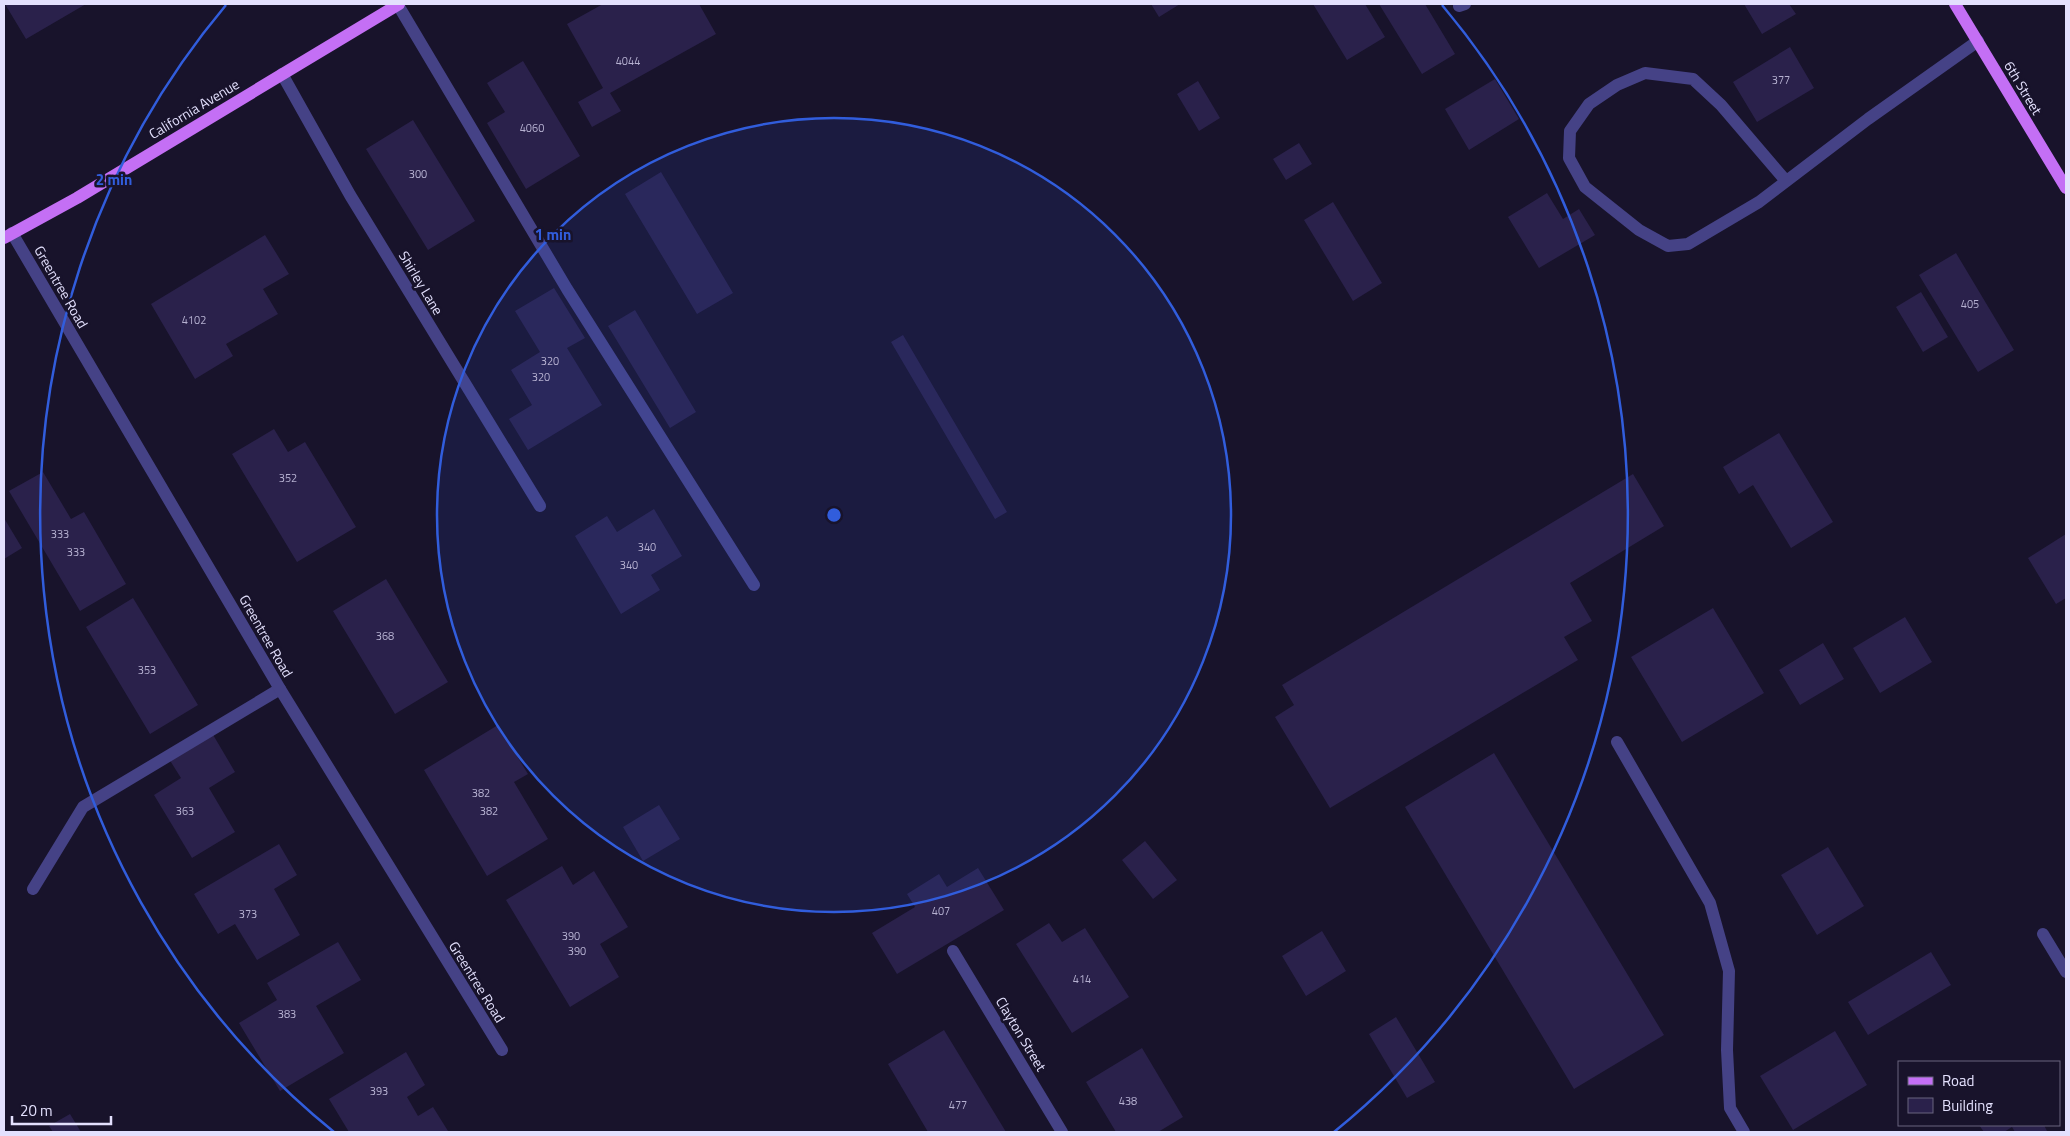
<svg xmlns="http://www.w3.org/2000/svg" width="2070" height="1136" viewBox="0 0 2070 1136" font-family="'Titillium Web',sans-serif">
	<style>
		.building { fill: #2a214b }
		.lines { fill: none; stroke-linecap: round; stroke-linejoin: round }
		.lane { stroke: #454286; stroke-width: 12 }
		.street { stroke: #454286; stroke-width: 12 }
		.primary { stroke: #c46ff5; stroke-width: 12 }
		.ring { fill: none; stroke: #315ddc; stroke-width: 2.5 }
		.labels { text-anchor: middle; stroke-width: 5; stroke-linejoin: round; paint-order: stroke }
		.number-label { font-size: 11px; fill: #b5b0d0 }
		.street-label { font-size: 14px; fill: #e3e0fd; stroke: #18132b }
		.centre { fill: #315ddc; stroke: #18132b; stroke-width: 2.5 }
		.ring-label { font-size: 15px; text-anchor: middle; font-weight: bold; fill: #315ddc; stroke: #18132b; stroke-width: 5; stroke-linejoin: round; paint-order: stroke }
	</style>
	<rect width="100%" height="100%" fill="#18132b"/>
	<!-- building -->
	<path class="building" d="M 5,4 L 86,4 L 26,39 Z
		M 603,4 L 699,4 L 716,34 L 610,93 L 621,111 L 592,127 L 578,102 L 603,88 L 567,24 Z
		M 1151,4 L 1180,4 L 1159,17 Z
		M 1313,4 L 1365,4 L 1385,37 L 1347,60 Z
		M 1379,4 L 1425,4 L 1455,54 L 1422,74 Z
		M 1744,4 L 1789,4 L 1796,14 L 1762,34 Z
		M 1790,47 L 1814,88 L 1757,122 L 1733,82 Z
		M 523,61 L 580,156 L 526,189 L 487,123 L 505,112 L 487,83 Z
		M 1495,79 L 1519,119 L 1469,150 L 1445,109 Z
		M 1198,81 L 1220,118 L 1199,131 L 1177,94 Z
		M 413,120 L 475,221 L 428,250 L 366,149 Z
		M 1299,143 L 1312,164 L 1286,180 L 1273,159 Z
		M 661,172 L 733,293 L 697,314 L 625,194 Z
		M 1547,193 L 1563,219 L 1579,209 L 1595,235 L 1539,268 L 1508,217 Z
		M 1333,202 L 1382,283 L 1353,301 L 1304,220 Z
		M 265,235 L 289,274 L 263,289 L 278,314 L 226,344 L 233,356 L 195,379 L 151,304 Z
		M 1956,253 L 2014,350 L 1978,372 L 1919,275 Z
		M 554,288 L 585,338 L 567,348 L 602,405 L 528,450 L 509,419 L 532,405 L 511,370 L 540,352 L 515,311 Z
		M 1921,292 L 1948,337 L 1923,352 L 1896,307 Z
		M 635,310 L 696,412 L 670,428 L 608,326 Z
		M 903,335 L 1007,512 L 995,519 L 891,342 Z
		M 274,429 L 288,452 L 305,442 L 356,527 L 297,562 L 232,454 Z
		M 1779,433 L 1833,522 L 1791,548 L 1753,485 L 1739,494 L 1723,467 Z
		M 43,472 L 71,519 L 84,512 L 126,584 L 80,611 L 9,491 Z
		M 1633,474 L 1664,526 L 1570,583 L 1592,621 L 1564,637 L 1578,660 L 1330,808 L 1275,717 L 1294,705 L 1282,685 Z
		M 654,509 L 682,556 L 651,575 L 660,590 L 621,614 L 575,536 L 607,516 L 617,532 Z
		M 4,518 L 22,548 L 4,559 Z
		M 2066,534 L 2066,598 L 2056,604 L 2028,558 Z
		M 386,579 L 448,682 L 395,714 L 333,611 Z
		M 133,598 L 198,705 L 150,734 L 86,627 Z
		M 1713,608 L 1764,693 L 1682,742 L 1631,657 Z
		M 1905,617 L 1932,662 L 1880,693 L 1853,648 Z
		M 1823,643 L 1844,679 L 1800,705 L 1779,670 Z
		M 498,725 L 528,774 L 514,782 L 548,839 L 487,876 L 424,770 Z
		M 212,733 L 235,772 L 209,788 L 235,832 L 192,858 L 154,795 L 181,778 L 169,759 Z
		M 1494,753 L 1664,1035 L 1574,1089 L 1405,807 Z
		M 659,805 L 680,839 L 643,861 L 623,827 Z
		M 1145,841 L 1177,880 L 1153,899 L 1122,860 Z
		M 279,844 L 297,875 L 274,889 L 300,935 L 257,960 L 235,924 L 218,934 L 194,894 Z
		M 1828,847 L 1864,906 L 1817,935 L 1781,875 Z
		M 562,866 L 573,885 L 594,871 L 628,927 L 600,944 L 619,977 L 570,1007 L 506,900 Z
		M 978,868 L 1004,910 L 897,974 L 872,933 L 915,907 L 907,894 L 939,874 L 947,887 Z
		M 1049,923 L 1062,942 L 1085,928 L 1129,997 L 1072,1033 L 1016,944 Z
		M 1322,931 L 1346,971 L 1306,996 L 1282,956 Z
		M 338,942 L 361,980 L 316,1006 L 344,1053 L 280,1091 L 239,1023 L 277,1000 L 267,983 Z
		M 1931,952 L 1951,985 L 1868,1035 L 1848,1002 Z
		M 1396,1017 L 1435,1082 L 1407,1098 L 1369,1034 Z
		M 944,1030 L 1006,1132 L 928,1132 L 888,1064 Z
		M 1835,1031 L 1867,1085 L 1793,1130 L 1760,1076 Z
		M 1142,1048 L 1183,1117 L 1158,1132 L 1116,1132 L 1086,1082 Z
		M 406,1052 L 425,1085 L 407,1097 L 418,1116 L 433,1107 L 448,1131 L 349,1132 L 329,1099 Z
		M 70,1114 L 81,1132 L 53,1132 L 49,1126 Z
		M 1979,1125 L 2044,1125 L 2047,1131 L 2045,1132 L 2015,1132 L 2012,1127 L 2004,1132 L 1984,1132 Z"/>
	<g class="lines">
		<!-- lane -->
		<path class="lane" d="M 398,5 L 567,289 L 754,585
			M 1459,6 L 1465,4
			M 1786,181 L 1721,105 L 1693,79 L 1645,73 L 1617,85 L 1589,104 L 1570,131 L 1569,158 L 1585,187 L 1639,230 L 1668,246 L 1688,244 L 1759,202 L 1868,119 L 1978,41
			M 1617,742 L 1710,903 L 1729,971 L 1727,1050 L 1730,1108 L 1744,1132
			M 33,889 L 83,807 L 280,689
			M 2043,934 L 2066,972"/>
		<!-- street -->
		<path class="street" d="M 282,74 L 350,195 L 540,506
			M 12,233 L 280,689 L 502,1050
			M 953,951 L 1062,1132"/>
		<!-- primary -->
		<path class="primary" d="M 1955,4 L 2066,188
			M 4,238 L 77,198 L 399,4"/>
	</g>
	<!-- distance rings -->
	<circle cx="834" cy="515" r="397" fill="#315ddc" fill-opacity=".12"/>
	<g class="ring">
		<circle cx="834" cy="515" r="397"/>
		<path d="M334 1132A794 794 0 0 1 226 5M1442 5A794 794 0 0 1 1334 1132"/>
	</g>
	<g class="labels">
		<!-- number labels -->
		<g class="number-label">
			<text x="628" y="65">4044</text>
			<text x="1781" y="84">377</text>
			<text x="532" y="132">4060</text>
			<text x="418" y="178">300</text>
			<text x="1970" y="308">405</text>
			<text x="194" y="324">4102</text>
			<text x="550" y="365">320</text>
			<text x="541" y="381">320</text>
			<text x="288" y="482">352</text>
			<text x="60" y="538">333</text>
			<text x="647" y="551">340</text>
			<text x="76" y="556">333</text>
			<text x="629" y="569">340</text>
			<text x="385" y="640">368</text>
			<text x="147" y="674">353</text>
			<text x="481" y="797">382</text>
			<text x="185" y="815">363</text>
			<text x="489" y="815">382</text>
			<text x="941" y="915">407</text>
			<text x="248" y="918">373</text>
			<text x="571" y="940">390</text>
			<text x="577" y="955">390</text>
			<text x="1082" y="983">414</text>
			<text x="287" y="1018">383</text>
			<text x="379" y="1095">393</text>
			<text x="1128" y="1105">438</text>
			<text x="958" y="1109">477</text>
		</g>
		<!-- street labels -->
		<g class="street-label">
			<text transform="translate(2023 88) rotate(59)" y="5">6th Street</text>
			<text transform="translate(194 109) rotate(-31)" y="5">California Avenue</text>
			<text transform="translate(421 283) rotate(59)" y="5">Shirley Lane</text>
			<text transform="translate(61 287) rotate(60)" y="5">Greentree Road</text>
			<text transform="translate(266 636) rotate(60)" y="5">Greentree Road</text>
			<text transform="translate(477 982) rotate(58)" y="5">Greentree Road</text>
			<text transform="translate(1021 1034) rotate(59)" y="5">Clayton Street</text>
		</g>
	</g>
	<circle cx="834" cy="515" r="8" class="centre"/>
	<g class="ring-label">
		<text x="114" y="185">2 min</text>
		<text x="553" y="240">1 min</text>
	</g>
	<!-- border -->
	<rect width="2070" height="1136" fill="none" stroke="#e3e0fd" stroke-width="10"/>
	<!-- legend -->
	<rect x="1898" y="1061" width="162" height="65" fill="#18132b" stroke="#69657f"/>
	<rect x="1908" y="1077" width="25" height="8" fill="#c46ff5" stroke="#69657f"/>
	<text x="1942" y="1086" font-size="15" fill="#e3e0fd">Road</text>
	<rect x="1908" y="1098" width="25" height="15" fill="#2a214b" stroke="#69657f"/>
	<text x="1942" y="1111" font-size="15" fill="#e3e0fd">Building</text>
	<!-- scale -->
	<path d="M12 1116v8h99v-8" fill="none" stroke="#e3e0fd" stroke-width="2.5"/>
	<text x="20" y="1116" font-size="15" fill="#e3e0fd" stroke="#18132b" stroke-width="4" paint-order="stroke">20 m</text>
</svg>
